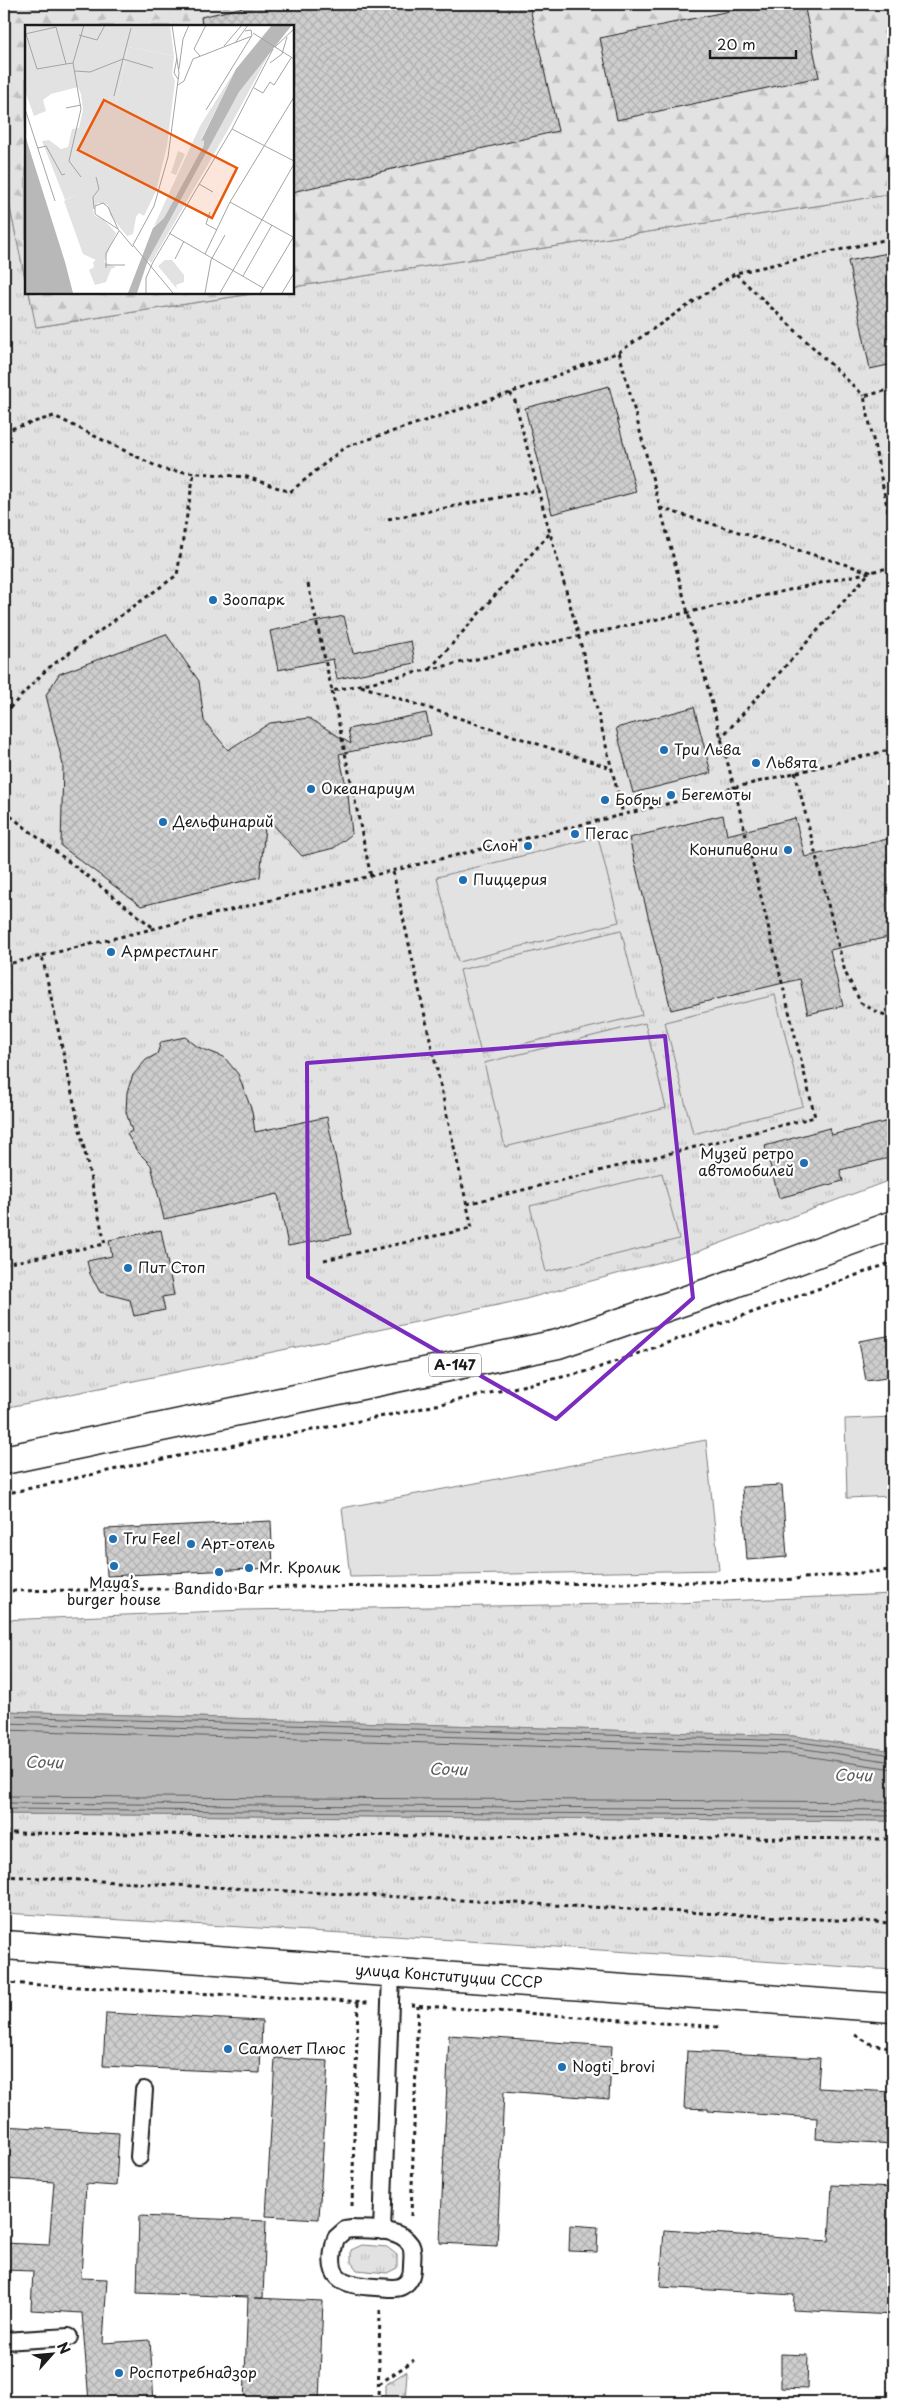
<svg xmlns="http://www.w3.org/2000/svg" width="897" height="2406" viewBox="0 0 897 2406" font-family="'Playpen Sans',sans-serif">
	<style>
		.grass { fill: url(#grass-tufts); stroke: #7f7f7f }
		.forest { fill: url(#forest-firs); stroke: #7f7f7f }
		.pitch { fill: #e2e2e2; stroke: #7f7f7f }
		.water { fill: #b8b8b8; stroke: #7a7a7a }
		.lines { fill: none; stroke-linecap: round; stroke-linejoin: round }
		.shore { stroke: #5a5a5a; stroke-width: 1 }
		.building { fill: url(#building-cross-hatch); stroke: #1c1c1c }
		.lane-casing { stroke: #1c1c1c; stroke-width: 20 }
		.secondary-casing { stroke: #1c1c1c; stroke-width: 31 }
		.primary-casing { stroke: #1c1c1c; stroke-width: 31 }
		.path { stroke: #1c1c1c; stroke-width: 3; stroke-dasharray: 4 4; stroke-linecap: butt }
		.lane { stroke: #fff; stroke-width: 16 }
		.secondary { stroke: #fff; stroke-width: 28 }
		.primary { stroke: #fff; stroke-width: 28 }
		.marked { fill: none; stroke: #7b2cbf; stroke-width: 4; stroke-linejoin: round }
		.poi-dot { fill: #1f6fb2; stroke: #fff; stroke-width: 2 }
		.labels { text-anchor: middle; stroke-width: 4.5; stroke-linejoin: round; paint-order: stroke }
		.shield { fill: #fff; stroke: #606060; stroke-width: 1 }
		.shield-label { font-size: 14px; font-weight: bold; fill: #1c1c1c }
		.poi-label { font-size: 15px; fill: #1c1c1c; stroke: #fff; text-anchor: start }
		.street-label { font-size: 15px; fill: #1c1c1c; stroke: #fff }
		.water-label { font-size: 16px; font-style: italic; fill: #5a5a5a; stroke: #fff }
		.inset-road { fill: none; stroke: #a4a4a4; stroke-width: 1 }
		.view { fill: #e8590c; fill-opacity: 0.15; stroke: #e8590c; stroke-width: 2.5 }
		.inset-edge { fill: none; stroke: #1c1c1c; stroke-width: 2.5 }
	</style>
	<defs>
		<pattern id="grass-tufts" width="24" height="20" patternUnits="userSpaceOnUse" patternTransform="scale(1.25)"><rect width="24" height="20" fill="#e2e2e2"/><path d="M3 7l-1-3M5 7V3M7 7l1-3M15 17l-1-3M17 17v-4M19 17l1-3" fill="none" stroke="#c1c1c1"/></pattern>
		<pattern id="forest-firs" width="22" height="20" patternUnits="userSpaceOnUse" patternTransform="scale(1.25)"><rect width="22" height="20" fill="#e2e2e2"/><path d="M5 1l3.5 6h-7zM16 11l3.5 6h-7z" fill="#c1c1c1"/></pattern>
		<pattern id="building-cross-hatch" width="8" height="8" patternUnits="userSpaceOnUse" patternTransform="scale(1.25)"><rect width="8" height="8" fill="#cecece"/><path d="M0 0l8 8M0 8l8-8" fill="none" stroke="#b0b0b0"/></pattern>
	</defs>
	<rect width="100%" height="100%" fill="#fff"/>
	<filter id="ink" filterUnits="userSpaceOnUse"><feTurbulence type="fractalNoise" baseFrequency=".02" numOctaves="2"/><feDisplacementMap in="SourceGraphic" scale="10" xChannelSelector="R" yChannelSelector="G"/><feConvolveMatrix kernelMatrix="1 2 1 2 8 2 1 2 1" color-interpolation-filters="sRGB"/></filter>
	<g filter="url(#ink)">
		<!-- grass -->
		<path class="grass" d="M 4,181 L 26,282 L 26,292 L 29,293 L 37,327 L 258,293 L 292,292 L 293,287 L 893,194 L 893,1179 L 697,1252 L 522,1300 L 4,1408 Z
			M 893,1594 L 893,1751 L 793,1736 L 4,1711 L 4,1620 L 245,1610 L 676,1603 Z
			M 4,1814 L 893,1821 L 893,1970 L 394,1936 L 4,1913 Z
			M 362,2245 L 387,2247 L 397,2255 L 397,2268 L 387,2273 L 357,2270 L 351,2262 L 351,2250 Z"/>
		<!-- forest -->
		<path class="forest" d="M 4,4 L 893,4 L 893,194 L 293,287 L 292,26 L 26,26 L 26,282 L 4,181 Z
			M 29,292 L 258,292 L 258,293 L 36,327 Z
			M 407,2371 L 405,2402 L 385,2402 L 385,2385 Z"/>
		<!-- pitch -->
		<path class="pitch" d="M 598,837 L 619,922 L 458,962 L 437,877 Z
			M 621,930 L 642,1015 L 481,1054 L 460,970 Z
			M 775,995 L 803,1106 L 693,1134 L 665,1022 Z
			M 645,1023 L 666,1108 L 505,1147 L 484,1063 Z
			M 662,1173 L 679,1239 L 546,1272 L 530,1206 Z
			M 893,1417 L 893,1496 L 847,1498 L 845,1419 Z
			M 706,1440 L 719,1570 L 350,1577 L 342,1508 Z"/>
		<!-- water -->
		<path class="water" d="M 4,1711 L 793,1736 L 893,1751 L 893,1821 L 4,1814 Z"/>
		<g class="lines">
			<!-- shore -->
			<path class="shore" d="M 4,1716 L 793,1741 L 893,1755
				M 4,1723 L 792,1747 L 893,1762
				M 4,1730 L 791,1754 L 893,1769
				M 4,1796 L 893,1802
				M 4,1803 L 893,1810
				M 4,1809 L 893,1816"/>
		</g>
		<!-- building -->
		<path class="building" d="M 257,4 L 529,4 L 558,131 L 292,192 L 292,26 L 202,26 L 201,17 Z
			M 763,4 L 804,4 L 819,77 L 617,120 L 600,38 Z
			M 893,252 L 893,364 L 870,369 L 848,261 Z
			M 609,386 L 636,492 L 552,514 L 525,408 Z
			M 344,616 L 353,653 L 411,641 L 415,663 L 337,679 L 333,659 L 278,670 L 270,631 Z
			M 166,634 L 199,681 L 204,721 L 228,750 L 270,723 L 309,718 L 351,744 L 348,729 L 426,713 L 431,735 L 339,754 L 348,795 L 352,834 L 334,848 L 302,856 L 266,817 L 260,877 L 141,906 L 61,846 L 63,765 L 46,695 L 59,674 Z
			M 694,707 L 711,773 L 633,793 L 616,728 Z
			M 723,815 L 727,835 L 795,818 L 805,857 L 888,839 L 893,861 L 893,936 L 830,950 L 843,1006 L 808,1014 L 800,979 L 671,1010 L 629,838 Z
			M 185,1037 L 198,1047 L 224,1057 L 238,1074 L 252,1111 L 255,1132 L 327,1117 L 351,1234 L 288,1246 L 278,1194 L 164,1219 L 151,1165 L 137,1151 L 127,1134 L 132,1131 L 126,1112 L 127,1092 L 133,1075 L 146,1060 L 157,1054 L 161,1042 Z
			M 893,1120 L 893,1157 L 840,1170 L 843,1181 L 779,1198 L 765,1146 L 829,1128 L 831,1135 Z
			M 161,1230 L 174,1295 L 162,1297 L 165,1310 L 134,1316 L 130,1300 L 100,1292 L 90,1274 L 87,1261 L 112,1256 L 109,1240 Z
			M 893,1335 L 893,1377 L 866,1381 L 859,1341 Z
			M 782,1485 L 787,1557 L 747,1560 L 742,1487 Z
			M 271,1521 L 273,1568 L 107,1576 L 105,1529 Z
			M 106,2013 L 262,2021 L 260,2073 L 103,2066 Z
			M 449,2035 L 612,2046 L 609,2099 L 504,2091 L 497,2246 L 440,2243 Z
			M 687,2051 L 820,2058 L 818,2088 L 893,2092 L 893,2144 L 816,2139 L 817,2118 L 708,2111 L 708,2109 L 684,2108 Z
			M 275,2058 L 328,2061 L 319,2219 L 266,2216 Z
			M 4,2126 L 119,2133 L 116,2186 L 86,2184 L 81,2278 L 107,2279 L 103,2343 L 150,2340 L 154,2402 L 89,2402 L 82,2313 L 31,2310 L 33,2271 L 4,2270 L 4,2243 L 49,2245 L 54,2182 L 4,2179 Z
			M 832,2185 L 893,2188 L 893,2315 L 793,2310 L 794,2295 L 660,2287 L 664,2230 L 829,2241 Z
			M 139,2216 L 266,2221 L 263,2298 L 254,2298 L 323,2301 L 319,2402 L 244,2402 L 248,2297 L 137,2293 Z
			M 570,2225 L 598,2227 L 597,2252 L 569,2251 Z
			M 781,2354 L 808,2355 L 807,2389 L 781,2388 Z"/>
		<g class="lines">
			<!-- lane casing -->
			<g class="lane-casing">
				<path id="lane" d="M 139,2157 L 144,2090
					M 352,2229 C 369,2230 399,2227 410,2244 C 414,2250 412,2260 412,2267 C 412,2275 410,2282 402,2286 C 395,2290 384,2287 376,2287 C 340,2285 324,2278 336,2238 L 345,2230 Z
					M 382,2231 L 391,1974
					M 4,2341 L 69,2337"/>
			</g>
			<!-- secondary casing -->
			<g class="secondary-casing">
				<g id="secondary">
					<path id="s1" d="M 4,1945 L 893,2008"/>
				</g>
			</g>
			<!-- primary casing -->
			<g class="primary-casing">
				<path id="primary" d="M 4,1460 L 558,1344 L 713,1291 L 893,1225"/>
			</g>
			<!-- path -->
			<path class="path" d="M 736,274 L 864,396
				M 893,389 L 864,396 L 893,535
				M 510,393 L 515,401 L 538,490
				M 4,431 L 54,416 L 164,470 L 247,477 L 290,492 L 345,447 L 510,393 L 619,352 L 736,273 L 893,238
				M 660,508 L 870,572 L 721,738
				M 388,519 L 538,490 L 579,637 L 623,814
				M 308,584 L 332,691 L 893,567
				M 430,669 L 550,533
				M 361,686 L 611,768
				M 332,691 L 371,877
				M 4,714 L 47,669 L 177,575 L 194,473
				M 795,772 L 845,972 L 861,1003 L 879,1013 L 893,1017
				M 4,811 L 155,929
				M 4,965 L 893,749
				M 467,1204 L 815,1117 L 734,787 L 619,352
				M 324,1260 L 472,1228 L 393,872
				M 4,1264 L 105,1244 L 42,956
				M 4,1494 L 153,1461 L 405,1412 L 589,1371 L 893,1262
				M 4,1591 L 772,1581 L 893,1570
				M 4,1833 L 893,1839
				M 4,1876 L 893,1923
				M 4,1983 L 368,2002
				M 411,2005 L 719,2027
				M 855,2035 L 873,2045 L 893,2047
				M 352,2206 L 358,2002
				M 411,2216 L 418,2006
				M 379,2384 L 414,2360
				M 378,2402 L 380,2310"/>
			<!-- lane -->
			<use href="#lane" class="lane"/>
			<!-- secondary -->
			<use href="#secondary" class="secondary"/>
			<!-- primary -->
			<use href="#primary" class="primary"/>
		</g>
	</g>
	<!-- marked area -->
	<path class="marked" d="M 665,1036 L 693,1298 L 556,1419 L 308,1277 L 307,1063 Z"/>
	<!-- markers -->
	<g class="poi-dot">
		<circle cx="213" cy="600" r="5"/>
		<circle cx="664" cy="750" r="5"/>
		<circle cx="756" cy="763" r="5"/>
		<circle cx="311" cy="789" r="5"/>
		<circle cx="671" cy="795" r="5"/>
		<circle cx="605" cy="800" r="5"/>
		<circle cx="163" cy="822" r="5"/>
		<circle cx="575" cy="834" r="5"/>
		<circle cx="528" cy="846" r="5"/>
		<circle cx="788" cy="850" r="5"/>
		<circle cx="463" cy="880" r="5"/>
		<circle cx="111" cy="952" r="5"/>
		<circle cx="804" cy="1163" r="5"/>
		<circle cx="128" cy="1268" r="5"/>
		<circle cx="113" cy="1539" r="5"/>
		<circle cx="191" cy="1544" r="5"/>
		<circle cx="114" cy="1566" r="5"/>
		<circle cx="249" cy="1568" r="5"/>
		<circle cx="219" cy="1572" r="5"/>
		<circle cx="228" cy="2049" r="5"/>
		<circle cx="562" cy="2067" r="5"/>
		<circle cx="119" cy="2373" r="5"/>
	</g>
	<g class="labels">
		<!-- shield labels -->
		<rect class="shield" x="429" y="1353.5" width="52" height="23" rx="4"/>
		<g class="shield-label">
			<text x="455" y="1370">А-147</text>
		</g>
		<!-- poi labels -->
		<g class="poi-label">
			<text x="223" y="605">Зоопарк</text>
			<text x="674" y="755">Три Льва</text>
			<text x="766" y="768">Львята</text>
			<text x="321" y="794">Океанариум</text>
			<text x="681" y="800">Бегемоты</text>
			<text x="615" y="805">Бобры</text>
			<text x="173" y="827">Дельфинарий</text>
			<text x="585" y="839">Пегас</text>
			<text x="518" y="851" text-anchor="end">Слон</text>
			<text x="778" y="855" text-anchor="end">Конипивони</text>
			<text x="473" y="885">Пиццерия</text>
			<text x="121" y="957">Армрестлинг</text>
			<text x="794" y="1159" text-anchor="end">Музей ретро<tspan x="794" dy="17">автомобилей</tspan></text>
			<text x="138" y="1273">Пит Стоп</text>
			<text x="123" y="1544">Tru Feel</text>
			<text x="201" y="1549">Арт-отель</text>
			<text x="259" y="1573">Mr. Кролик</text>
			<text x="114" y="1588" text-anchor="middle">Maya’s<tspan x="114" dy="17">burger house</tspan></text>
			<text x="219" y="1594" text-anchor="middle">Bandido Bar</text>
			<text x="238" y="2054">Самолет Плюс</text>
			<text x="572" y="2072">Nogti_brovi</text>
			<text x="129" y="2378">Роспотребнадзор</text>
		</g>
		<!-- street labels -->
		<g class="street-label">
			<text dy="5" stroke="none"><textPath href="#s1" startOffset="446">улица Конституции СССР</textPath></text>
		</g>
		<!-- water labels -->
		<g class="water-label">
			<text transform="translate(44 1762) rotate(1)" y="6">Сочи</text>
			<text transform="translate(448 1769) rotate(1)" y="6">Сочи</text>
			<text transform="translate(853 1775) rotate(1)" y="6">Сочи</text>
		</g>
	</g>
	<!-- overview -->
	<g transform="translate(25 25)">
		<rect width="269" height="269" fill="#fff"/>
		<path d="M 0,0 L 99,0 L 74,40 L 0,63 ZM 103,22 L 149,31 L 147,49 L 150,56 L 142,121 L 131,166 L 119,191 L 114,188 L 111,192 L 108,209 L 102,211 L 85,190 L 83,180 L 73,178 L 64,164 L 40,175 L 25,133 L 42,127 L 91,77 ZM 245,27 L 204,103 L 126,238 L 123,235 L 184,118 L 214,67 ZM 211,44 L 176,115 L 179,115 L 179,120 L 139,193 L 129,201 L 175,101 Z" fill="#e2e2e2"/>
		<path d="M 82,0 L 145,0 L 149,31 L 103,22 L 91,77 L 72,132 L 49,126 L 43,129 L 40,147 L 42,165 L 37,167 L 17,116 L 24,115 L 36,124 L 43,122 L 47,104 L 54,103 L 58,85 L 56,69 L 53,62 L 26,69 L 18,75 L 21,86 L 9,91 L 0,66 L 0,53 L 8,56 L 11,55 L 12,49 L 50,41 L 51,36 L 78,17 L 76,11 ZM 64,163 L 73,178 L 68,183 L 69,190 L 79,195 L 91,208 L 79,237 L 91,242 L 86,244 L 81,257 L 70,260 L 64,245 L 69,242 L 68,237 L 71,235 L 58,229 L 39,176 Z" fill="#e2e2e2"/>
		<path d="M 117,115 L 133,119 L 131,129 L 114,125 ZM 153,126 L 160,129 L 151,150 L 146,148 ZM 140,235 L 147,235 L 159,250 L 159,257 L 151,260 L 152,264 L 133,241 Z" fill="#e2e2e2"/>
		<path d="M 247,0 L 267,0 L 214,67 L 123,235 L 112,268 L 103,268 L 128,203 L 139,193 L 179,120 L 179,115 L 176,116 L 211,44 ZM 0,110 L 40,237 L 48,268 L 0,268 Z" fill="#b8b8b8"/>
		<path class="inset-road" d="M 147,0 L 154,48 L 143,132 L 129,181 L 108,220 L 148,268M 106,3 L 98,34 L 128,43M 228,8 L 269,34M 0,9 L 31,2 L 41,39 L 48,38M 1,9 L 12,44 L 41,39M 54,10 L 72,15 L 80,0M 210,18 L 223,0M 199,21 L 217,0M 250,22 L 269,4M 175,31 L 169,24 L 181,0M 152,33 L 149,48 L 153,54M 245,38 L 257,29 L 262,12M 154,44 L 158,14 L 164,0M 50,46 L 65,47 L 98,34 L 89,71M 153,60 L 159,56 L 168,34 L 227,11 L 226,5 L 220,6M 229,63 L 238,68 L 245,57 L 249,60 L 266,33M 41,83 L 56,80M 0,84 L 30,176M 181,85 L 226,12M 207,104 L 269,136M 13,123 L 21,121 L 37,150 L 40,149M 56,152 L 44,136 L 56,84 L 48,38 L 59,0M 174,159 L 188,167M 205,177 L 268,212M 78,178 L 83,182 L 93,204 L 70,189 L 70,181 ZM 69,184 L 68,172 L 74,164 L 71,152M 185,187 L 181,199 L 192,205M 93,204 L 108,222M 144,208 L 238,263M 180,229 L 205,177 L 269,72M 150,234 L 159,216M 80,240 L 100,240M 81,243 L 81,228 L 94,206M 218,251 L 247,200M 121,268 L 121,253 L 128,237 L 207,104 L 248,24M 180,268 L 186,235 L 200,210M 195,268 L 269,139M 235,268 L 269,211M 257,268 L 269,248"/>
		<path class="view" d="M 79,75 L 212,143 L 187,193 L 53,125 Z"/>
		<rect width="269" height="269" class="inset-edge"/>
	</g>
	<!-- margin -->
	<rect width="897" height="2406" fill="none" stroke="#fff" stroke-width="20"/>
	<rect x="10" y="10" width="877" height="2386" fill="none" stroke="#1c1c1c" stroke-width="2" filter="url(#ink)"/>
	<!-- north arrow -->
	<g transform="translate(52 2354) rotate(63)" stroke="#ffffff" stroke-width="4" paint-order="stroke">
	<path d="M0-4L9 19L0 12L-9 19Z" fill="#1c1c1c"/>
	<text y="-8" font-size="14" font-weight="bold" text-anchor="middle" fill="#1c1c1c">N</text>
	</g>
	<!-- scale -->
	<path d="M710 50v8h86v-8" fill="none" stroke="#1c1c1c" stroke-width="2.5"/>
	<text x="717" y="50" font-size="15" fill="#1c1c1c" stroke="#ffffff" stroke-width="4" paint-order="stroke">20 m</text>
</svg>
